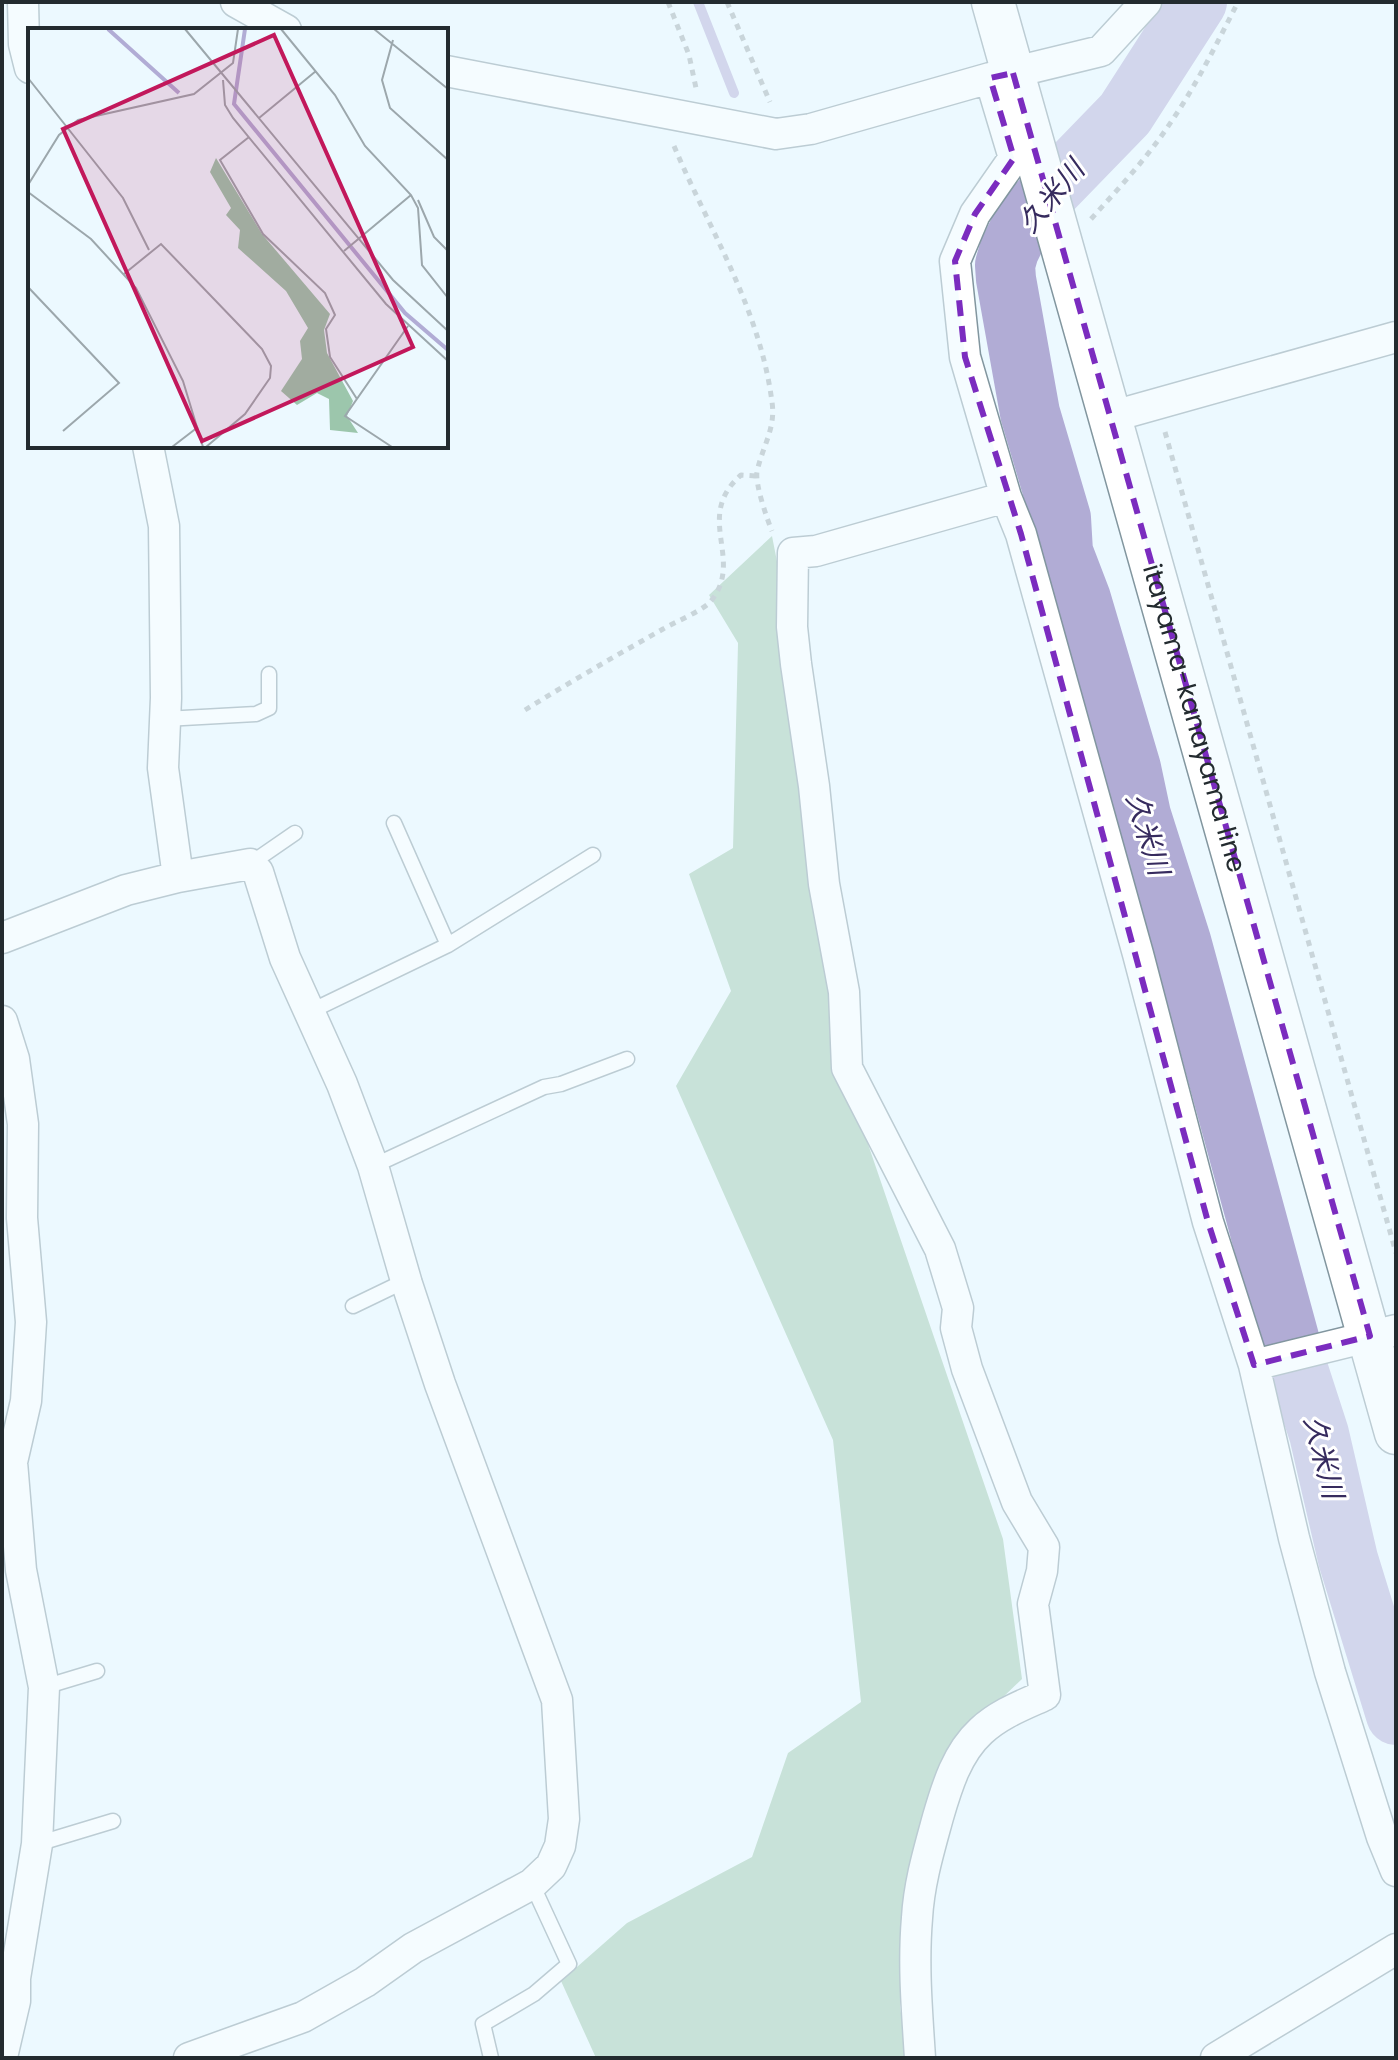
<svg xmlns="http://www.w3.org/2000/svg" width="1398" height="2060" viewBox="0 0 1398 2060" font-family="Poppins,'Noto Sans JP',sans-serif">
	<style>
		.forest { fill: #9cc6ac }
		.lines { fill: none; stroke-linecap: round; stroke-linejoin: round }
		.stream { stroke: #b1acd5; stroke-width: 10 }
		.river { stroke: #b1acd5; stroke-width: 60 }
		.service-casing { stroke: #82969f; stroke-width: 17 }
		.minor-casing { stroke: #82969f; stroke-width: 33 }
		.secondary-casing { stroke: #82969f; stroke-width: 45 }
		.path { stroke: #9ea9ae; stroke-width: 5; stroke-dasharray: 6 6; stroke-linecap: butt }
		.service { stroke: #fff; stroke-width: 14 }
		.minor { stroke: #fff; stroke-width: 30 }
		.secondary { stroke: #fff; stroke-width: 42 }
		.marked { fill: none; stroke: #7b2cbf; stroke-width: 6; stroke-dasharray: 16 10; stroke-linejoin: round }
		.labels { text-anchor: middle; stroke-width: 6; stroke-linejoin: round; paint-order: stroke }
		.street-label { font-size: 26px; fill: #232b2f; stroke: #fff }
		.water-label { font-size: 28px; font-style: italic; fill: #362b5e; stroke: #fff }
		.inset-river { fill: none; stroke: #b1acd5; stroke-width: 4 }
		.inset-road { fill: none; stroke: #9ca7ac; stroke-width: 2 }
		.view { fill: #c2185b; fill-opacity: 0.15; stroke: #c2185b; stroke-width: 4 }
		.inset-edge { fill: none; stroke: #232b2f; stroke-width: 4 }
	</style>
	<rect width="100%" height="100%" fill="#ecf9ff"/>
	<!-- forest -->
	<path class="forest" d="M 772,536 L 821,785 L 841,1065 L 1003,1539 L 1022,1679 L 948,1750 L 907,1884 L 900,2007 L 908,2058 L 596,2058 L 561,1981 L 627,1923 L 752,1857 L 788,1753 L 861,1702 L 833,1440 L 676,1086 L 731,991 L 689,874 L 733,848 L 738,643 L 709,595 Z"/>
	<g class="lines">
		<!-- stream -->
		<path class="stream" d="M 698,2 L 734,93"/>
		<!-- river -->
		<path class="river" d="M 1197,2 L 1125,114 L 1026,216 L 1009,251 L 1005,265 L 1006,279 L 1030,413 L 1061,518 L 1063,552 L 1081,599 L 1131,768 L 1141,815 L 1181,941 L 1295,1360 L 1319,1434 L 1348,1559 L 1396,1715"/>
		<!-- service casing -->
		<g class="service-casing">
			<path id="service" d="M 165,719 L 256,714 L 269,708 L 269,674
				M 394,823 L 448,945
				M 250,864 L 295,833
				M 309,1012 L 448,945 L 593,855
				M 373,1166 L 544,1087 L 561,1084 L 627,1059
				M 353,1306 L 407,1280
				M 44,1687 L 97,1671
				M 37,1844 L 113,1821
				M 491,2058 L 483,2024 L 534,1994 L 569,1964 L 532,1884"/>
		</g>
		<!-- minor casing -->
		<g class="minor-casing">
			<path id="minor" d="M 23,2 L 24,44 L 30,68
				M 236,2 L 286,30
				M 446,71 L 776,134 L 811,129 L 990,78 L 1101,51 L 1146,2
				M 990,78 L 1014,158 L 975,214 L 955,261 L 965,357 L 1006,497 L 1021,534 L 1138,954 L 1208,1222 L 1254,1365 L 1294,1538 L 1330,1672 L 1382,1837 L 1396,1871
				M 1110,417 L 1396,337
				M 148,446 L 164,526 L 166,698 L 163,768 L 178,877
				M 2,938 L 126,890 L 178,877 L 250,864 L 258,872 L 285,958 L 342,1084 L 373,1166 L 407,1284 L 440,1384 L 557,1700 L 564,1819 L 560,1846 L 551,1866 L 532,1884 L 413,1948 L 365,1982 L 303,2017 L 189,2058
				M 2,1021 L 14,1059 L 23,1124 L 22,1218 L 31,1322 L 26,1401 L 12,1462 L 21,1570 L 44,1687 L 37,1844 L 15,1978 L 15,2001 L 2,2057
				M 1254,1365 L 1396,1330
				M 920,2058 C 917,2011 913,1965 917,1918 C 919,1883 929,1850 938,1817 C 947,1786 957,1753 981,1731 C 999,1714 1023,1705 1045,1695 L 1033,1604 L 1042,1571 L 1044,1547 L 1017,1502 L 967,1369 L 956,1328 L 958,1308 L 940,1249 L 847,1068 L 844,992 L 824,884 L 814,786 L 796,664 L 792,627 L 793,553 L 816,551 L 1006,497
				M 1216,2058 L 1396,1949"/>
		</g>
		<!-- secondary casing -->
		<g class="secondary-casing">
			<g id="secondary">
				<path id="s1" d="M 993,2 L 1396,1433"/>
			</g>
		</g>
		<!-- path -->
		<path class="path" d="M 668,2 L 689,55 L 696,88
			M 727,2 L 770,102
			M 674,146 C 710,231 760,309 772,402 C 776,429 762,447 757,472 C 755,484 767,519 772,531
			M 1091,219 C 1119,188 1148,157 1171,122 C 1197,84 1217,43 1238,2
			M 1165,432 L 1396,1253
			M 525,710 C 570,682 617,655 663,629 C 675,622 704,610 711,601 C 745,559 693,517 741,475 L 756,476"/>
		<!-- service -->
		<use href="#service" class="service"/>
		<!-- minor -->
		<use href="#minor" class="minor"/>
		<!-- secondary -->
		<use href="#secondary" class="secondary"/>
	</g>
	<!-- marked area -->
	<path d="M0 0H1398V2060H0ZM 1013,73 L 1370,1336 L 1254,1365 L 1208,1222 L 1021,534 L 965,357 L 955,261 L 975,214 L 1014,158 L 990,78 Z" fill="#ecf9ff" fill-opacity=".55" fill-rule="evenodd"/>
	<path class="marked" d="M 1013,73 L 1370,1336 L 1254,1365 L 1208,1222 L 1021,534 L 965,357 L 955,261 L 975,214 L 1014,158 L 990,78 Z"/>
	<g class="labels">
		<!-- street labels -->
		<g class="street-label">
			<text dy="9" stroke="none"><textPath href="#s1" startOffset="744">itayama-kanayama line</textPath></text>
		</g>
		<!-- water labels -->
		<g class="water-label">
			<text transform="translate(1051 196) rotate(-50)" y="10">久米川</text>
			<text transform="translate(1148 834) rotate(73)" y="10">久米川</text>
			<text transform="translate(1324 1457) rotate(76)" y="10">久米川</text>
		</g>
	</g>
	<!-- overview -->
	<g transform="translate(28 28)">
		<rect width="420" height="420" fill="#ecf9ff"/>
		<path d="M 188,130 L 234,206 L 302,286 L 296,302 L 299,325 L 325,373 L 319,388 L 330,405 L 302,402 L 301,371 L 289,365 L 269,377 L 253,363 L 274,331 L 272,313 L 280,300 L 258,263 L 210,220 L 212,202 L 198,187 L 203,180 L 182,144 Z" fill="#9cc6ac"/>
		<path class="inset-river" d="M 80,1 L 151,65M 217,1 L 206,76 L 377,285 L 420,322"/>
		<path class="inset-road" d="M 157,1 L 365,252 L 420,303M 253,1 L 307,67 L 337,118 L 383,167 L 390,180 L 394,237 L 420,270M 346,1 L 420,61M 365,12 L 354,52 L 362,80 L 420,132M 0,50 L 95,170 L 121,222M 195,52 L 197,77 L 205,90 L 358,276 L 420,333M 231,90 L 288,43M 221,109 L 192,132 L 235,206 L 297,265 L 307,287 L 298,301 L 302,329 L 329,371M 0,157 L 31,107 L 50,92 L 166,66 L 205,35 L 210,1M 0,164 L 63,211 L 108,260 L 155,353 L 175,419M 390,172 L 406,209 L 420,223M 316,223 L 383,167M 96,246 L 133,216 L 234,321 L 243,338 L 242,350 L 217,386 L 178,419M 0,259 L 91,355 L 35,403M 144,419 L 170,399M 364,419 L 317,388 L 380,298"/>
		<path class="view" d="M 246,7 L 385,319 L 174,413 L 35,101 Z"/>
		<rect width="420" height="420" class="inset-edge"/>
	</g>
	<!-- border -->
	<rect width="1398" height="2060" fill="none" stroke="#232b2f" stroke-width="8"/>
</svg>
